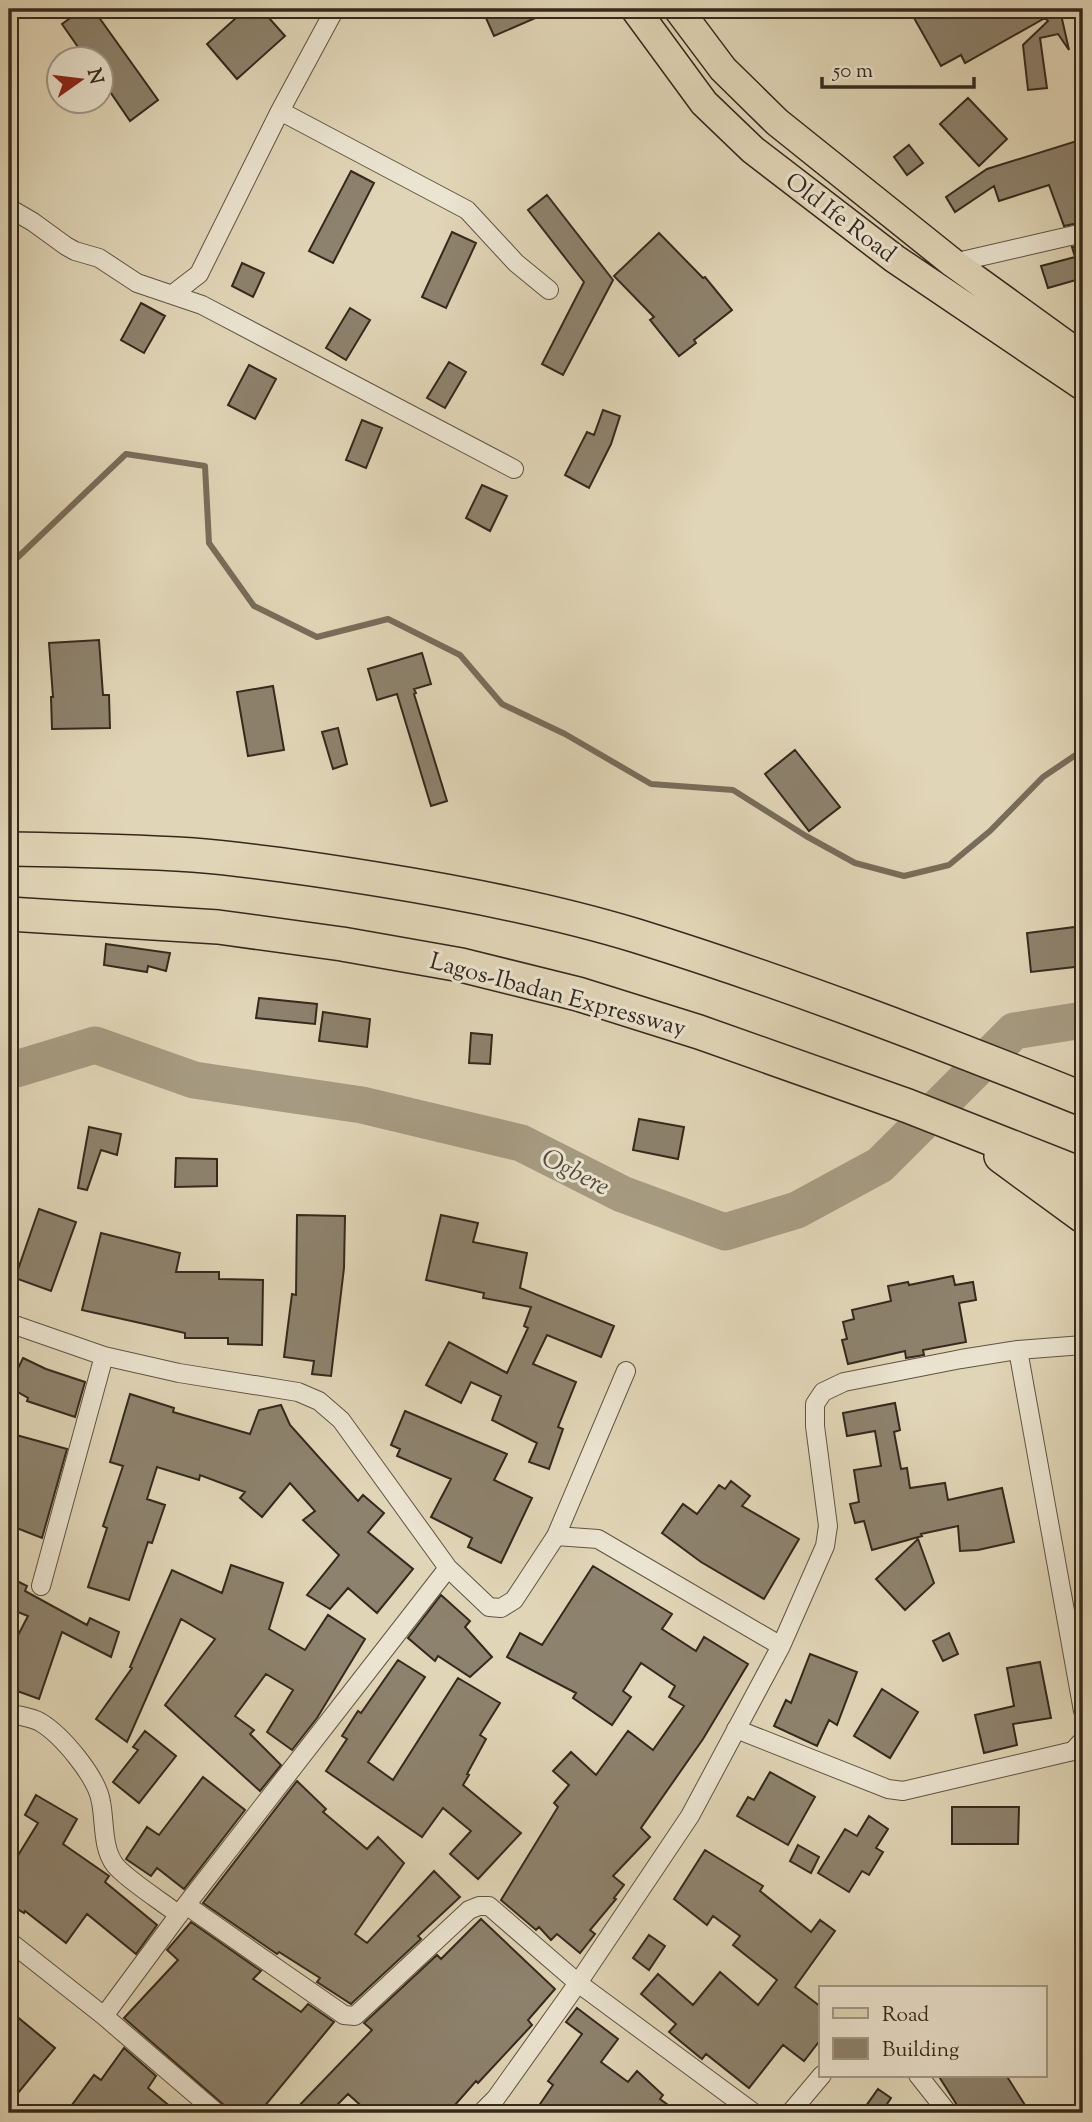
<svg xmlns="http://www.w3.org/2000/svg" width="1092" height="2122" viewBox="0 0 1092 2122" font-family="'Sorts Mill Goudy',serif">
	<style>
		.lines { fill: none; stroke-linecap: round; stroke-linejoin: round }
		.stream { stroke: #786d5a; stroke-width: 6 }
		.river { stroke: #a69b82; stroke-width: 37 }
		.building { fill: #8d826d; stroke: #34291d; stroke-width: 2 }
		.street-casing { stroke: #5f5443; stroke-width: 20 }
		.primary-casing { stroke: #34291d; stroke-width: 31 }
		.highway-casing { stroke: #34291d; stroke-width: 36 }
		.street { stroke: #ebe4d0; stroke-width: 18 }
		.primary { stroke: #e0d5b6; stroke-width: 28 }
		.highway { stroke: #e0d5b6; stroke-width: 33 }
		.labels { text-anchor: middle; stroke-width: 6; stroke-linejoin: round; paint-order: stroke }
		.street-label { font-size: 24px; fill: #34291d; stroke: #ebe4d0 }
		.water-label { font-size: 26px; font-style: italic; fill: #564b3b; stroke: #ebe4d0 }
	</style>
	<rect width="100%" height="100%" fill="#e0d5b6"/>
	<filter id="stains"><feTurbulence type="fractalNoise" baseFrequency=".00286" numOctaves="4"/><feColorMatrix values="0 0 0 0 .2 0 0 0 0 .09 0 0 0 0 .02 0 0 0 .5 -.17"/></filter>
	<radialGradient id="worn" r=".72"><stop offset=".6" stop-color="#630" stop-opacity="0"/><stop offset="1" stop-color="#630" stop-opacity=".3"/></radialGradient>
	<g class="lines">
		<!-- stream -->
		<path class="stream" d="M 9,556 L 17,558 L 126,454 L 205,466 L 209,543 L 254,606 L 317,637 L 388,619 L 460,655 L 502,704 L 565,734 L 651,784 L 733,790 L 806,836 L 855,863 L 904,876 L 949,865 L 990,831 L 1043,777 L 1083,750"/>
		<!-- river -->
		<path class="river" d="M 9,1069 L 16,1069 L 95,1045 L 194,1080 L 362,1105 L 521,1143 L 622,1194 L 725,1232 L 797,1210 L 880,1165 L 1014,1031 L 1083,1020"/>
	</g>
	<!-- building -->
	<path class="building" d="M 83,9 L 93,9 L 158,100 L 130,121 L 102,80 L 102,60 L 87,60 L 62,24 Z
		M 246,9 L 261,9 L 285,36 L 237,79 L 207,44 Z
		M 482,9 L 556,9 L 494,36 Z
		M 909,9 L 1062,9 L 1060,10 L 1069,50 L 1058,34 L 1040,38 L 1047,88 L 1028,90 L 1023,45 L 1048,21 L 1045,18 L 965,63 L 961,55 L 941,66 Z
		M 968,98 L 1007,139 L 979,166 L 940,124 Z
		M 1083,139 L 1083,222 L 1064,226 L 1049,185 L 999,201 L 994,186 L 955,212 L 946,197 L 987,169 Z
		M 909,145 L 923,163 L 907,175 L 894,157 Z
		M 351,171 L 374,183 L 333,263 L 309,251 Z
		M 547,195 L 613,280 L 563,375 L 542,364 L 584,282 L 528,210 Z
		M 452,232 L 476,243 L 446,308 L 422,297 Z
		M 659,233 L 703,278 L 705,277 L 732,310 L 694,340 L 696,343 L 679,356 L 650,320 L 654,317 L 614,276 Z
		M 1083,245 L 1083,278 L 1048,288 L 1041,266 L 1075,257 L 1072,247 Z
		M 242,263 L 264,273 L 253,297 L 232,286 Z
		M 141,303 L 165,316 L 144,353 L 121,340 Z
		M 350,308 L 370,320 L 346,360 L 326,348 Z
		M 449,362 L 466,372 L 445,408 L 427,398 Z
		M 249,365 L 276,379 L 255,419 L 228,405 Z
		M 603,410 L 620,416 L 611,444 L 589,488 L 565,475 L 587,432 L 594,435 Z
		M 362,420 L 382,428 L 366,468 L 346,460 Z
		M 482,485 L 507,496 L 490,531 L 466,518 Z
		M 99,640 L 103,695 L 109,695 L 110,728 L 52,729 L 51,697 L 53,697 L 49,643 Z
		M 422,653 L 431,684 L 414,689 L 416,693 L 414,694 L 447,801 L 431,806 L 397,694 L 377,700 L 368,669 Z
		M 273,686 L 284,750 L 248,756 L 237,692 Z
		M 338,728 L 347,764 L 333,769 L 322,732 Z
		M 795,750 L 840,807 L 809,831 L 765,774 Z
		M 1083,926 L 1083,966 L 1031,972 L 1027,933 Z
		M 106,944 L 170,953 L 166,971 L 148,966 L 147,972 L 104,965 Z
		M 259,998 L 317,1004 L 315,1024 L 256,1018 Z
		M 323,1012 L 370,1019 L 367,1047 L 319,1041 Z
		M 471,1033 L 492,1035 L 490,1064 L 469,1063 Z
		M 639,1119 L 684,1127 L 678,1159 L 633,1150 Z
		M 89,1127 L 121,1134 L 117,1155 L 101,1150 L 87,1190 L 78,1188 Z
		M 176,1158 L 217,1159 L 217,1186 L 175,1187 Z
		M 39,1209 L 76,1222 L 51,1291 L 15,1278 Z
		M 297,1215 L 345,1216 L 344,1268 L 331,1376 L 312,1374 L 314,1361 L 284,1357 L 292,1294 L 296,1295 Z
		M 441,1215 L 478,1223 L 473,1242 L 527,1253 L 520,1288 L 614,1326 L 601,1357 L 547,1335 L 533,1364 L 576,1382 L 558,1427 L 563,1429 L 549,1469 L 529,1462 L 537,1443 L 492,1420 L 501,1396 L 471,1382 L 461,1403 L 426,1385 L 449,1342 L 507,1373 L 528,1328 L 524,1326 L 531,1307 L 483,1298 L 484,1293 L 426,1280 Z
		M 101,1233 L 180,1253 L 176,1272 L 219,1272 L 219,1279 L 263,1280 L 262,1345 L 228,1344 L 228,1338 L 185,1338 L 185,1333 L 82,1310 Z
		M 953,1276 L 955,1285 L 973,1282 L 976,1300 L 959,1303 L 966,1342 L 923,1350 L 924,1355 L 906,1358 L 905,1351 L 848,1364 L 842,1340 L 847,1339 L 843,1322 L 854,1319 L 852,1310 L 891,1301 L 888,1286 L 908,1282 L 909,1285 Z
		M 23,1358 L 46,1369 L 85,1382 L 75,1417 L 27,1401 L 28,1398 L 9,1387 Z
		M 130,1394 L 174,1408 L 173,1412 L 250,1434 L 259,1410 L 281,1405 L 290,1425 L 358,1501 L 363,1495 L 384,1513 L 368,1532 L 413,1569 L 377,1613 L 348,1588 L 330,1609 L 307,1595 L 339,1555 L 303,1520 L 315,1511 L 290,1483 L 262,1517 L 240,1498 L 245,1492 L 200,1475 L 199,1480 L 157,1467 L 147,1499 L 165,1505 L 152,1543 L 148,1542 L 129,1600 L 88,1587 L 107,1528 L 103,1526 L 123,1466 L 110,1462 Z
		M 895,1403 L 900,1430 L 894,1432 L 901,1469 L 907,1468 L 910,1488 L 945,1483 L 948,1500 L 1002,1488 L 1014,1542 L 978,1550 L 960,1551 L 958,1526 L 921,1534 L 922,1536 L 872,1550 L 864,1521 L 855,1523 L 850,1504 L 859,1502 L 854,1470 L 881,1466 L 875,1431 L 847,1436 L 843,1413 Z
		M 405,1411 L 507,1454 L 494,1480 L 532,1498 L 501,1563 L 468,1547 L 472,1538 L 431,1517 L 451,1479 L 397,1456 L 400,1449 L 391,1445 Z
		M 9,1433 L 67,1449 L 42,1538 L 9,1525 Z
		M 731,1481 L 750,1496 L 742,1506 L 799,1539 L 764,1599 L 701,1562 L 662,1533 L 683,1504 L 697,1514 L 719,1485 L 725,1489 Z
		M 918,1539 L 934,1583 L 905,1610 L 876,1579 Z
		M 231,1565 L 283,1583 L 269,1629 L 305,1650 L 328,1615 L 365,1639 L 317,1718 L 292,1750 L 267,1732 L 293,1690 L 266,1674 L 235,1716 L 254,1730 L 250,1734 L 281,1765 L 260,1791 L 165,1705 L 215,1639 L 181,1619 L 127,1742 L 96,1719 L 132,1668 L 130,1667 L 172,1570 L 222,1593 Z
		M 593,1566 L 672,1614 L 662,1629 L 696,1651 L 704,1637 L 748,1664 L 703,1739 L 641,1828 L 650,1837 L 613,1876 L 624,1885 L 614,1898 L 616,1899 L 590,1930 L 595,1934 L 580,1953 L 557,1934 L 551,1940 L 539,1927 L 536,1930 L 501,1900 L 558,1807 L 554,1803 L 569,1785 L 553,1771 L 571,1752 L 596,1775 L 628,1731 L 653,1750 L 684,1706 L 669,1697 L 675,1686 L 641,1663 L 623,1691 L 631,1697 L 612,1725 L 573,1698 L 576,1693 L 507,1657 L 520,1633 L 542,1645 Z
		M 9,1577 L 27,1586 L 25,1591 L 87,1625 L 90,1618 L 119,1632 L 111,1657 L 62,1632 L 39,1699 L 9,1688 L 9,1643 L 13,1645 L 28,1616 L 18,1612 L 12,1632 L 9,1631 Z
		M 441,1595 L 470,1621 L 465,1627 L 492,1657 L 470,1677 L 438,1656 L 435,1661 L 408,1638 Z
		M 949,1633 L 958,1654 L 943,1661 L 933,1641 Z
		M 810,1654 L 857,1672 L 837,1725 L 829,1720 L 817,1746 L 774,1726 L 786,1700 L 791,1703 Z
		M 398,1660 L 425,1677 L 368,1762 L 393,1780 L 458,1678 L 500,1703 L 480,1735 L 486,1739 L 467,1774 L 469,1775 L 463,1785 L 521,1833 L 478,1879 L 450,1854 L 471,1831 L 443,1808 L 422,1837 L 326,1771 L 347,1739 L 342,1736 L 358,1711 L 361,1713 Z
		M 1040,1662 L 1051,1718 L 1013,1724 L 1017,1745 L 984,1753 L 975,1715 L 1014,1706 L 1007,1668 Z
		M 882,1689 L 918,1712 L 890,1758 L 854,1736 Z
		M 145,1731 L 176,1756 L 139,1803 L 113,1782 L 138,1750 L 133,1747 Z
		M 770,1772 L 815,1797 L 788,1845 L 737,1816 L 748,1797 L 754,1800 Z
		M 203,1777 L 245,1810 L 184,1889 L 157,1868 L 151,1876 L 126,1859 L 147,1827 L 159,1835 Z
		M 297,1781 L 326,1809 L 323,1812 L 367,1849 L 378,1837 L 404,1863 L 355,1934 L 367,1943 L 434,1871 L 460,1897 L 418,1936 L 421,1939 L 351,2004 L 317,1982 L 320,1978 L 279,1952 L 277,1954 L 203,1903 Z
		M 36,1795 L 77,1819 L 63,1844 L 109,1876 L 105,1882 L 157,1925 L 136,1954 L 87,1914 L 66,1943 L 25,1911 L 24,1913 L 9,1904 L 9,1870 L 38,1823 L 25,1815 Z
		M 952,1807 L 1019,1807 L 1018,1844 L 952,1844 Z
		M 869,1816 L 888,1829 L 876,1848 L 883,1852 L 869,1875 L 862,1871 L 849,1892 L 818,1873 L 845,1829 L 857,1836 Z
		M 798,1845 L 819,1857 L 811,1873 L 790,1861 Z
		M 705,1850 L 763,1886 L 760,1891 L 811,1932 L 820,1920 L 835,1931 L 795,1987 L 821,2007 L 821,2039 L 804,2061 L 783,2045 L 749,2088 L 706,2054 L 702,2059 L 669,2032 L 676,2024 L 641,1994 L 658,1974 L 693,2005 L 720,1972 L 758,2005 L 777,1980 L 733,1945 L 740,1936 L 713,1916 L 707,1925 L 674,1899 Z
		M 481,1919 L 555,1989 L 528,2020 L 532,2025 L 478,2083 L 476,2081 L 448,2113 L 369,2113 L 348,2094 L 329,2113 L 292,2113 L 372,2030 L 364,2023 L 437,1955 L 441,1959 Z
		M 191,1922 L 261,1971 L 253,1979 L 301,2012 L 308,2004 L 334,2022 L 259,2113 L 233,2113 L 124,2018 L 178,1960 L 167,1950 Z
		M 649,1935 L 665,1946 L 649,1970 L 633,1958 Z
		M 577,2008 L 618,2039 L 601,2062 L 628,2082 L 637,2071 L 663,2095 L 660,2099 L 679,2113 L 534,2113 L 553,2085 L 548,2081 L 582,2034 L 566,2022 Z
		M 9,2010 L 55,2048 L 9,2104 Z
		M 124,2048 L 156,2076 L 148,2088 L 178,2113 L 66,2113 L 94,2075 L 101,2080 Z
		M 938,2075 L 1006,2075 L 1030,2113 L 962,2113 Z
		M 878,2089 L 891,2098 L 881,2113 L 861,2113 Z"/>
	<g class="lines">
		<!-- street casing -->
		<g class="street-casing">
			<path id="street" d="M 280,111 L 467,210 L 516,263 L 549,290
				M 9,208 L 33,222 L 66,246 L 75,251 L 99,258 L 137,283 L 202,305 L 514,469
				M 953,263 L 1083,233
				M 173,294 L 199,274 L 280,111 L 335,9
				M 9,1323 L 104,1356 L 179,1373 L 298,1392 L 319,1401 L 341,1420 L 448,1568 L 489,1607 L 501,1608 L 514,1600 L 556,1536 L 626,1371
				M 1018,1350 L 1083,1711
				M 556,1536 L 598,1539 L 781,1646
				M 41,1586 L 104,1356
				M 9,1713 C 19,1716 31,1717 40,1722 C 62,1735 97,1777 101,1802 C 105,1822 102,1848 115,1865 C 126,1879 164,1903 179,1915
				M 736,1729 L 888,1789 L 903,1791 L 1073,1751 L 1083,1740
				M 186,1905 L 344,2015 L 355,2016 L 469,1910 L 479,1906 L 489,1906 L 578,1983 L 754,2113
				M 9,1941 L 104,2016 L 217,2113
				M 104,2016 L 186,1905 L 448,1568
				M 918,2075 L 948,2113
				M 481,2113 L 496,2098 L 578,1983 L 690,1816 L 781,1646 L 825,1546 L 828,1526 L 815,1426 L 815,1404 L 823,1392 L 844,1382 L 961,1359 L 1018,1350 L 1083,1345
				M 790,2113 L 822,2075"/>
		</g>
		<!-- primary casing -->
		<g class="primary-casing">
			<path id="primary" d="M 635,9 L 704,103 L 753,150 L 895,259 L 1083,386
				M 678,9 L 723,69 L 777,122 L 953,263 L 1083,357"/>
		</g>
		<!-- highway casing -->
		<g class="highway-casing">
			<path id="highway" d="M 9,849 C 70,850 132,851 193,855 C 254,860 315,869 376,879 C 463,893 552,910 637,936 C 788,983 936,1040 1083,1099
				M 9,914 L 218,927 L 342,944 L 461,965 L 578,994 L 699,1032 L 908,1106 L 1083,1175
				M 1001,1156 L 1083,1216"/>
		</g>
		<!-- street -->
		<use href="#street" class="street"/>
		<!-- primary -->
		<use href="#primary" class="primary"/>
		<!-- highway -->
		<use href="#highway" class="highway"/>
	</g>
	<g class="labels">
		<!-- street labels -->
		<g class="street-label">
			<text transform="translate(841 217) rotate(37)" y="8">Old Ife Road</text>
			<text transform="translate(558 994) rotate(15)" y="8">Lagos-Ibadan Expressway</text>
		</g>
		<!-- water labels -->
		<g class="water-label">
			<text transform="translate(576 1171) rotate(27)" y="9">Ogbere</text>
		</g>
	</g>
	<!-- margin -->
	<rect width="1092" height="2122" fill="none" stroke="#e0d5b6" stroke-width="35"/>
	<rect x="10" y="10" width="1071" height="2101" fill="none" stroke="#34291d" stroke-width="3.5"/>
	<rect x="18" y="18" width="1057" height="2087" fill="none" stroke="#34291d" stroke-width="2"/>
	<!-- legend -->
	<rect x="819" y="1986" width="228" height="91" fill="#ebe4d0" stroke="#a29988" stroke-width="2"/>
	<rect x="833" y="2008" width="35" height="10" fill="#e0d5b6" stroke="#a29988" stroke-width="2"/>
	<text x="882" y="2021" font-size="21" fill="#34291d">Road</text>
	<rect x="833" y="2038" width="35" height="21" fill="#8d826d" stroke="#a29988" stroke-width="2"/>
	<text x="882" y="2056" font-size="21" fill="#34291d">Building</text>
	<!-- north arrow -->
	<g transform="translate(80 80) rotate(76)"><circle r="33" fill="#ebe4d0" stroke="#a29988" stroke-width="2"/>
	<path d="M0-5L12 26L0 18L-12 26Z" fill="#8f2418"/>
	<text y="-10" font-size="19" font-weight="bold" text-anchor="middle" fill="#34291d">N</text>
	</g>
	<!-- scale -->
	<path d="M822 77v10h152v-10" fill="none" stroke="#34291d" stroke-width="3.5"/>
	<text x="833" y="77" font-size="21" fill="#34291d" stroke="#ebe4d0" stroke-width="5" paint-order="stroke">50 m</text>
	<rect width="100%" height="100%" filter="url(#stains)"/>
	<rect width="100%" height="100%" fill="url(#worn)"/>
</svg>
